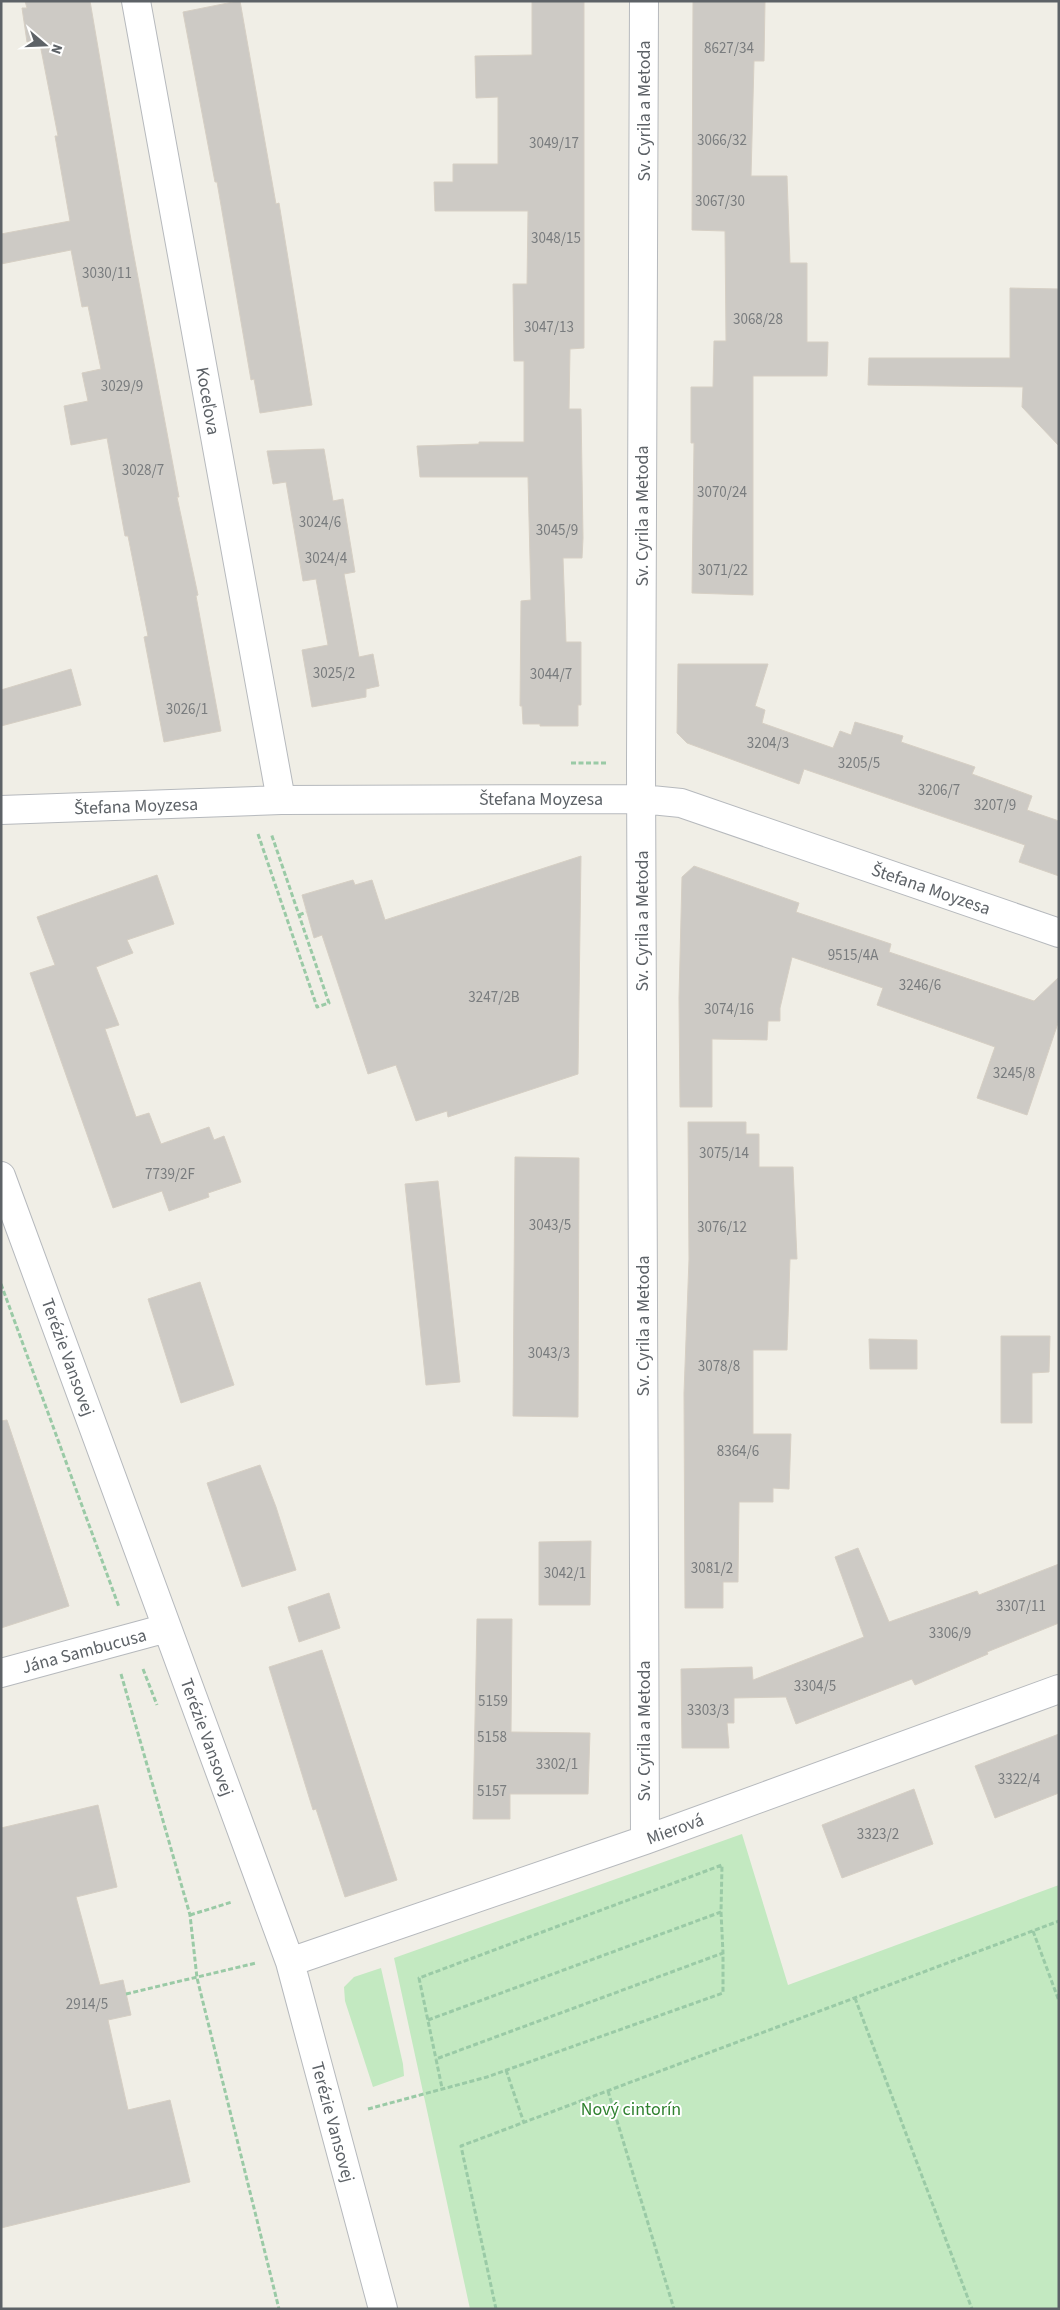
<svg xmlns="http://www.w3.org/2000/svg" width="1060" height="2310" viewBox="0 0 1060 2310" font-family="'Source Sans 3',sans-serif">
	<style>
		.green { fill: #c3e9c1 }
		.building { fill: #cdcac5; stroke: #d6cfc4 }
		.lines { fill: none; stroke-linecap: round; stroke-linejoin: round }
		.minor-casing { stroke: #b6b9bd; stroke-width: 30 }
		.path { stroke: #9acaa6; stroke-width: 3; stroke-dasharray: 5 2.5; stroke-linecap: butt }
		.minor { stroke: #fff; stroke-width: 28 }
		.labels { text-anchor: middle; stroke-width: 4; stroke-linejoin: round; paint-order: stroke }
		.number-label { font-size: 15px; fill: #797c7e }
		.street-label { font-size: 18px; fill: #5d6267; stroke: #fff }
		.park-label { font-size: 18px; fill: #308230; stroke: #fff }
	</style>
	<rect width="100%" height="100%" fill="#f0eee6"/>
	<!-- green -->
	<path class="green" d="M 742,1834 L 788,1985 L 1059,1885 L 1059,2309 L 470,2309 L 394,1958 Z
		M 381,1968 L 403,2064 L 404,2076 L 373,2087 L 345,2001 L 344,1987 L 354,1977 Z"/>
	<!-- building -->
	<path class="building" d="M 25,1 L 90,1 L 131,240 L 179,497 L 177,497 L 198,595 L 196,596 L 221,731 L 164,742 L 144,637 L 148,636 L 128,536 L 125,536 L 107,438 L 71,445 L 64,406 L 88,401 L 82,373 L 101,369 L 88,306 L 82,307 L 71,250 L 1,264 L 1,234 L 70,221 L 55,136 L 58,136 L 39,39 L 27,42 L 22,8 L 27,8 Z
		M 238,1 L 240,1 L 276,204 L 279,203 L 312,405 L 260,413 L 254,379 L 251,380 L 217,182 L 215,182 L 183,12 Z
		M 532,1 L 584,1 L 584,348 L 570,349 L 569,409 L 581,409 L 583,538 L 582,558 L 563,558 L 566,642 L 581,642 L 581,705 L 578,705 L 578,726 L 540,726 L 540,724 L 523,724 L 522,706 L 520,706 L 521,601 L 531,600 L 528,477 L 420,477 L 417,446 L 479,444 L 479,442 L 524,442 L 524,361 L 514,361 L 513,284 L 527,284 L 528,211 L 435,211 L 434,182 L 453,182 L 453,164 L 498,164 L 498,97 L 476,98 L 475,56 L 532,55 Z
		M 693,1 L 765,1 L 764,61 L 754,61 L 751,176 L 787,176 L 790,263 L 807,263 L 807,342 L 828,342 L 827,376 L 753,376 L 753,595 L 692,593 L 694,443 L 691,443 L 691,387 L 713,387 L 714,341 L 726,341 L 725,231 L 692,230 Z
		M 1010,288 L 1059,289 L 1059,446 L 1022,407 L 1023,387 L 868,385 L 869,358 L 1010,358 Z
		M 324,449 L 333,501 L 343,499 L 355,572 L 344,574 L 359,657 L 373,654 L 379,686 L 366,689 L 366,697 L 312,707 L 302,650 L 328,645 L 316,579 L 303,581 L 286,482 L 273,484 L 267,451 Z
		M 678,664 L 768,664 L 755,706 L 765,710 L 762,723 L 833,748 L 840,731 L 851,735 L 855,722 L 903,736 L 901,742 L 975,767 L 972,774 L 1032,796 L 1027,810 L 1059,821 L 1059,876 L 1019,862 L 1025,845 L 804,769 L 799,784 L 687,743 L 677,733 Z
		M 71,669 L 81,705 L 1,726 L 1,690 Z
		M 581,856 L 578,1074 L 448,1117 L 447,1111 L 416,1121 L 396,1065 L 368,1074 L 322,935 L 314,938 L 302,895 L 353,880 L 355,885 L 372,880 L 385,920 Z
		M 694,866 L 799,903 L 796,912 L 891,944 L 889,952 L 1034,1001 L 1059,977 L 1059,1020 L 1027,1115 L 977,1098 L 995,1047 L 877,1005 L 883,988 L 792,957 L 780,1008 L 780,1021 L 768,1021 L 767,1040 L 712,1039 L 712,1107 L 680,1107 L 679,998 L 682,877 Z
		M 157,875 L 174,924 L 127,940 L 133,953 L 96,967 L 119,1025 L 105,1029 L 136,1117 L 149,1113 L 161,1144 L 209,1127 L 214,1140 L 224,1136 L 241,1182 L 208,1193 L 209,1197 L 169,1211 L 162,1191 L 113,1208 L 30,973 L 55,965 L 37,917 Z
		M 688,1122 L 746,1122 L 746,1134 L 759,1134 L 759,1167 L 793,1167 L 797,1259 L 790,1259 L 787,1350 L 753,1350 L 753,1434 L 791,1434 L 789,1489 L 773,1488 L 773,1502 L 739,1502 L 738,1582 L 723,1582 L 723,1608 L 685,1608 L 684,1393 L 689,1259 Z
		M 515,1157 L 579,1158 L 578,1417 L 513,1416 Z
		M 438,1181 L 460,1382 L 426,1385 L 405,1184 Z
		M 200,1282 L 234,1385 L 181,1403 L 148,1299 Z
		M 1001,1336 L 1050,1336 L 1049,1372 L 1032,1373 L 1032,1423 L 1001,1423 Z
		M 869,1339 L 917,1340 L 917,1369 L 870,1369 Z
		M 7,1420 L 69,1606 L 1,1628 L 1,1421 Z
		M 260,1465 L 276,1507 L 296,1570 L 242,1587 L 207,1483 Z
		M 591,1541 L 590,1605 L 539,1605 L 539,1542 Z
		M 858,1548 L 889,1622 L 977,1591 L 979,1595 L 1059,1564 L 1059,1623 L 987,1652 L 988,1654 L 915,1685 L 912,1679 L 796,1724 L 786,1697 L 734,1698 L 734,1723 L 727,1723 L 729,1748 L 682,1748 L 681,1669 L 752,1667 L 753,1680 L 864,1637 L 835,1557 Z
		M 329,1593 L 340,1628 L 299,1642 L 288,1607 Z
		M 477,1619 L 512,1619 L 511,1732 L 590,1733 L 588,1794 L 510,1794 L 510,1819 L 473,1819 Z
		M 322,1650 L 397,1880 L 345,1897 L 316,1809 L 313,1810 L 269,1667 Z
		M 1059,1734 L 1059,1793 L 995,1818 L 975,1766 Z
		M 914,1789 L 933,1844 L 842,1878 L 822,1825 Z
		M 98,1805 L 117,1887 L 76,1897 L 100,1985 L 123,1980 L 131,2015 L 108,2020 L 128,2110 L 170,2100 L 190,2182 L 1,2228 L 1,1828 Z"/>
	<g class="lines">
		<!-- minor casing -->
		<g class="minor-casing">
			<path id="minor" d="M 136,1 L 281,800
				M 644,1 L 641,767 L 645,1840
				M 1,810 L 281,800 L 641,799 L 681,803 L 1059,933
				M 1,1176 L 290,1962 L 383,2309
				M 1,1673 L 167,1628
				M 290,1962 L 645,1840 L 1059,1689"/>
		</g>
		<!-- path -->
		<path class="path" d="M 571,763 L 607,763
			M 258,834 L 317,1007 L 329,1003 L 271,833
			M 299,915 L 306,912
			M 1,1284 L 119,1607
			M 143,1669 L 157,1705
			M 121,1674 L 190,1915 L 197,1978 L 279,2309
			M 721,1912 L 723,1953
			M 190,1915 L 232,1902
			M 1033,1931 L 1059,2001
			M 126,1994 L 256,1963
			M 855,1998 L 972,2309
			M 428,2020 L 721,1912 L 722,1865 L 419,1978 L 436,2059
			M 506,2070 L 524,2123
			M 608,2091 L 674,2309
			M 368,2109 L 487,2077 L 723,1993 L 723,1953 L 436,2059 L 442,2088
			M 496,2309 L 461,2146 L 1059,1921"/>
		<!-- minor -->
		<use href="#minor" class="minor"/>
	</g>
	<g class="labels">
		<!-- number labels -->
		<g class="number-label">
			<text x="729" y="53">8627/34</text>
			<text x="722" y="145">3066/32</text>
			<text x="554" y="148">3049/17</text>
			<text x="720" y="206">3067/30</text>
			<text x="556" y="243">3048/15</text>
			<text x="107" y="278">3030/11</text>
			<text x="758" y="324">3068/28</text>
			<text x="549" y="332">3047/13</text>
			<text x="122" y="391">3029/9</text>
			<text x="143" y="475">3028/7</text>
			<text x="722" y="497">3070/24</text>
			<text x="320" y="527">3024/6</text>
			<text x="557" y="535">3045/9</text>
			<text x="326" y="563">3024/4</text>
			<text x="723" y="575">3071/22</text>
			<text x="334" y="678">3025/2</text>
			<text x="551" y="679">3044/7</text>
			<text x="187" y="714">3026/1</text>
			<text x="768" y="748">3204/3</text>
			<text x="859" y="768">3205/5</text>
			<text x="939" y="795">3206/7</text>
			<text x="995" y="810">3207/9</text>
			<text x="853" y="960">9515/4A</text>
			<text x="920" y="990">3246/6</text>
			<text x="494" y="1002">3247/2B</text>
			<text x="729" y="1014">3074/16</text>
			<text x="1014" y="1078">3245/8</text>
			<text x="724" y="1158">3075/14</text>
			<text x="170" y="1179">7739/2F</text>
			<text x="550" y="1230">3043/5</text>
			<text x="722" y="1232">3076/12</text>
			<text x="549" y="1358">3043/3</text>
			<text x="719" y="1371">3078/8</text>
			<text x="738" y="1456">8364/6</text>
			<text x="712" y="1573">3081/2</text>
			<text x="565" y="1578">3042/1</text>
			<text x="1021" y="1611">3307/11</text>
			<text x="950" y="1638">3306/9</text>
			<text x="815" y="1691">3304/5</text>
			<text x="493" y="1706">5159</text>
			<text x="708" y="1715">3303/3</text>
			<text x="492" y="1742">5158</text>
			<text x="557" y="1769">3302/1</text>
			<text x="1019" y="1784">3322/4</text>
			<text x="492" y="1796">5157</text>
			<text x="878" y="1839">3323/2</text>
			<text x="87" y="2009">2914/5</text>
		</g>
		<!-- street labels -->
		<g class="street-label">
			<text transform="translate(644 111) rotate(-90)" y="6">Sv. Cyrila a Metoda</text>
			<text transform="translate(208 401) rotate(80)" y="6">Koceľova</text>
			<text transform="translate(642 516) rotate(-90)" y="6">Sv. Cyrila a Metoda</text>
			<text x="541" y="805">Štefana Moyzesa</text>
			<text transform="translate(136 806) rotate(-2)" y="6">Štefana Moyzesa</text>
			<text transform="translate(931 889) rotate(19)" y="6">Štefana Moyzesa</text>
			<text transform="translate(642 921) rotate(-90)" y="6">Sv. Cyrila a Metoda</text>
			<text transform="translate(643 1326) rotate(-90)" y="6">Sv. Cyrila a Metoda</text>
			<text transform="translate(68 1357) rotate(70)" y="6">Terézie Vansovej</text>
			<text transform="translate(84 1651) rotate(-15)" y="6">Jána Sambucusa</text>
			<text transform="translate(644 1731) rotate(-90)" y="6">Sv. Cyrila a Metoda</text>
			<text transform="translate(207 1737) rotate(70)" y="6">Terézie Vansovej</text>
			<text transform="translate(675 1829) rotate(-20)" y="6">Mierová</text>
			<text transform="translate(333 2122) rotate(75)" y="6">Terézie Vansovej</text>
		</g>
		<!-- park labels -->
		<g class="park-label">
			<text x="631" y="2115">Nový cintorín</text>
		</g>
	</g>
	<!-- border -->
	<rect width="1060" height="2310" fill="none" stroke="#5d6267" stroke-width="5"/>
	<!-- north arrow -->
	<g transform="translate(45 45) rotate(109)" stroke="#ffffff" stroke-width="4" paint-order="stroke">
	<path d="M0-4L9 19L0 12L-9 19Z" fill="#5d6267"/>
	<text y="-8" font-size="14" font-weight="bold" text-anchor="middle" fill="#5d6267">N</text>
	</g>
</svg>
